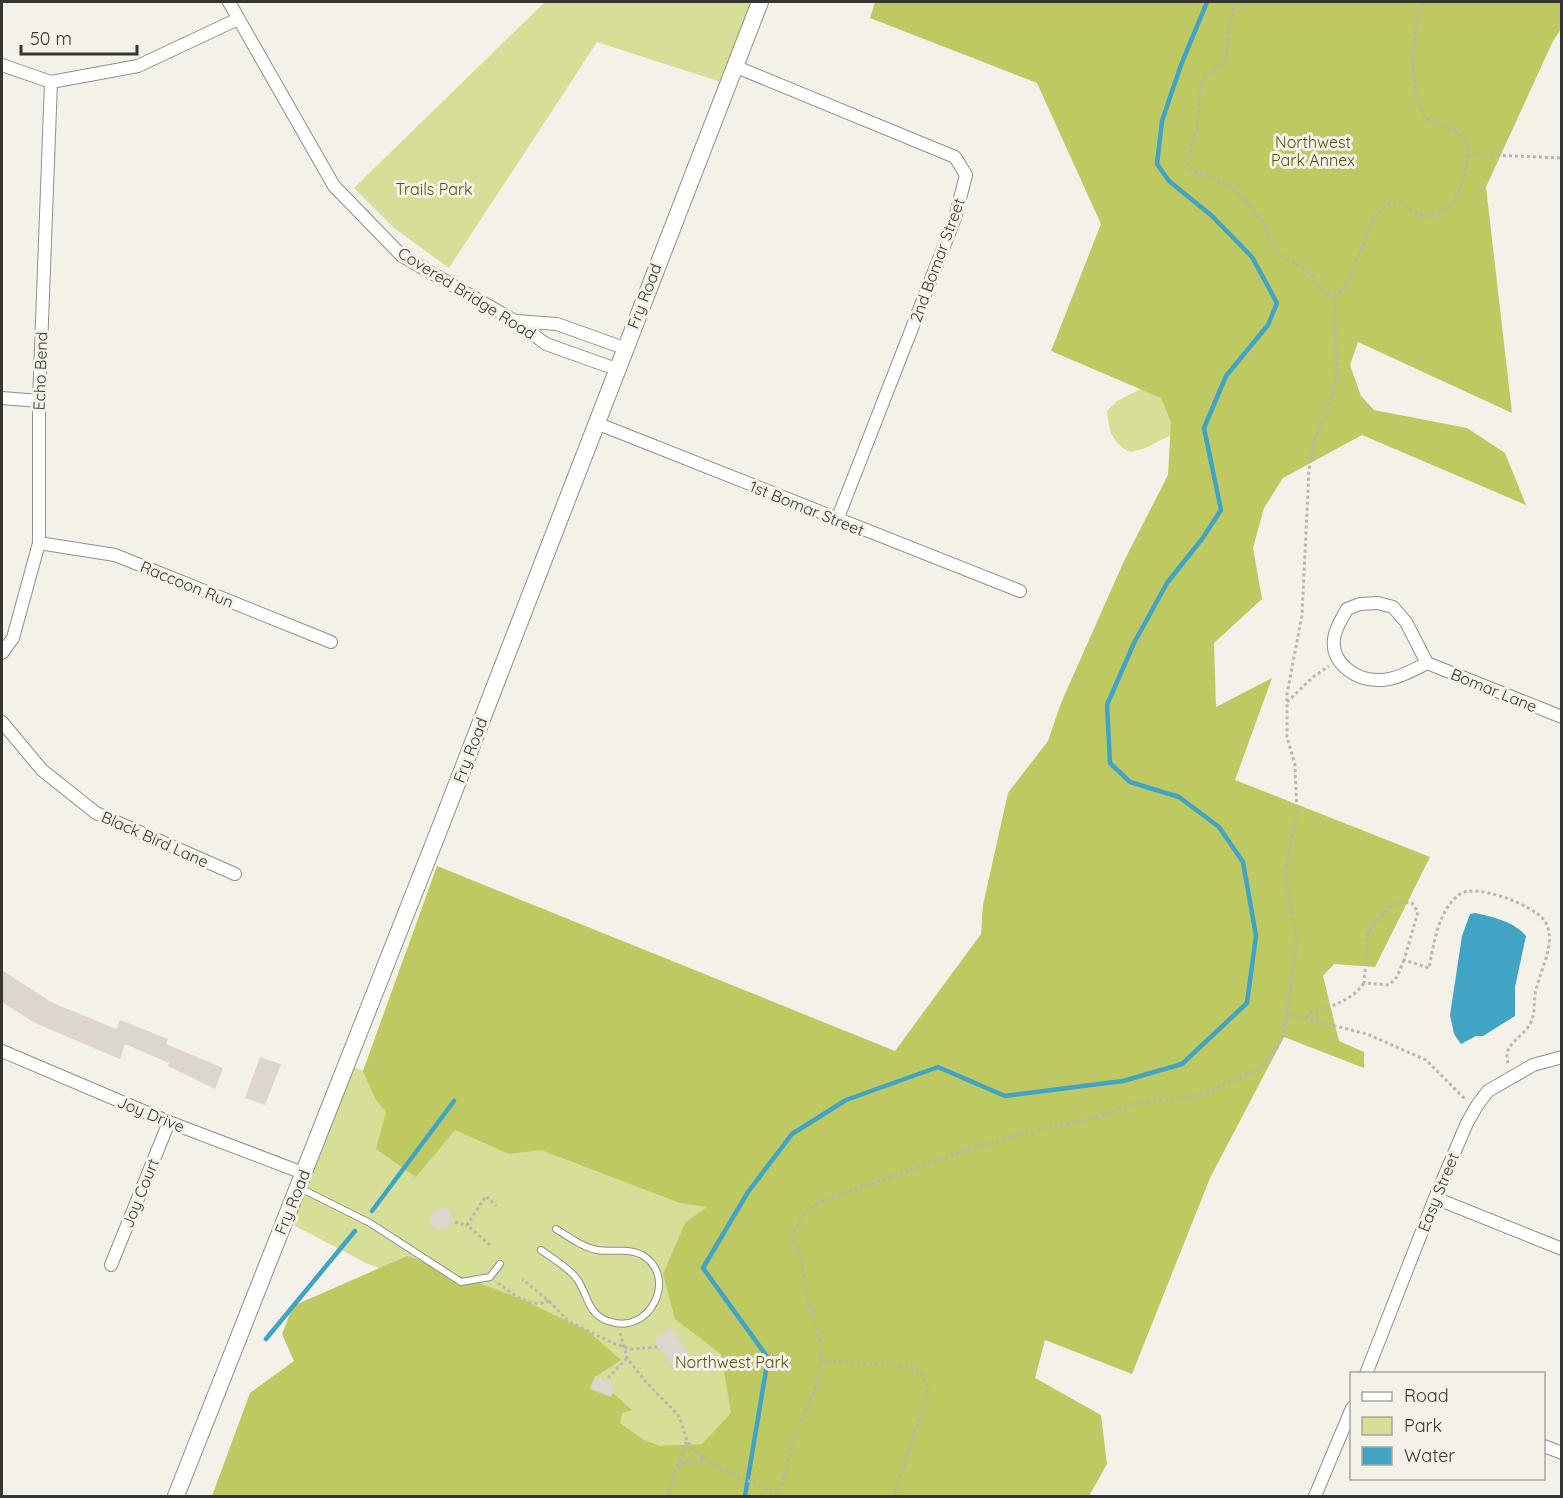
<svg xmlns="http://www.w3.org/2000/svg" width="1563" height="1498" viewBox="0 0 1563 1498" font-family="Quicksand,sans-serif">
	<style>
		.green { fill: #d6de97 }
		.forest { fill: #bfc962 }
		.water { fill: #41a4c5 }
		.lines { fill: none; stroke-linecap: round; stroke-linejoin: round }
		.stream { stroke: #41a4c5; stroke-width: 4.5 }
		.building { fill: #ddd6cf }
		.lane-casing { stroke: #918f87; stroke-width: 8 }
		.street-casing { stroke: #918f87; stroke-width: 14 }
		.secondary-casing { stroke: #918f87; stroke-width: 18 }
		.path { stroke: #b8b6af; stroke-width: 3; stroke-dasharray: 3 3; stroke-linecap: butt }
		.lane { stroke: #fff; stroke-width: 6 }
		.street { stroke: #fff; stroke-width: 12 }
		.secondary { stroke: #fff; stroke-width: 16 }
		.labels { text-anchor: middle; stroke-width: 6; stroke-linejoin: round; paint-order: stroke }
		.park-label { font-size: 16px; fill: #525707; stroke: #f3f1e8 }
		.street-label { font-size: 16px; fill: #363532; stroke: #f3f1e8 }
	</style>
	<rect width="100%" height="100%" fill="#f3f1e8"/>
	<!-- green -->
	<path class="green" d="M 545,2 L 753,2 L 721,82 L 597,42 L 449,268 L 394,228 L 354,188 Z
		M 1141,389 L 1161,398 L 1171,423 L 1171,435 L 1143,449 L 1130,452 C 1112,443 1109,431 1107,411 L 1117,401 Z
		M 346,1064 L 1005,1326 L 628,1496 L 493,1312 L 366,1263 L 284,1220 Z"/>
	<!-- forest -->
	<path class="forest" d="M 875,2 L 1561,2 L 1561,29 L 1553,41 L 1486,187 L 1512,413 L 1358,342 L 1350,365 L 1361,396 L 1374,410 L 1467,428 L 1505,453 L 1526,505 L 1362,435 L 1283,478 L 1264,508 L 1253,548 L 1262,599 L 1214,643 L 1216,707 L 1272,678 L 1235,780 L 1430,857 L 1375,967 L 1334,964 L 1323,976 L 1339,1041 L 1364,1052 L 1364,1068 L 1284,1037 L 1210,1178 L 1132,1374 L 1045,1340 L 1035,1378 L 1101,1415 L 1107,1464 L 1089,1496 L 212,1496 L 250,1393 L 294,1361 L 282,1334 L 293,1306 L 407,1256 L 519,1298 L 588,1331 L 621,1360 L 595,1377 L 632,1410 L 622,1413 L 620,1423 L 644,1440 L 660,1446 L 702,1444 L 731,1413 L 721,1354 L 675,1319 L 663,1274 L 685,1223 L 707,1207 L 680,1203 L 541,1150 L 509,1154 L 455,1130 L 416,1177 L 376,1149 L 386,1112 L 376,1100 L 363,1071 L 437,866 L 895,1051 L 981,934 L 983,905 L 1008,793 L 1048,741 L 1061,703 L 1124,561 L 1168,475 L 1171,423 L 1161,398 L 1051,351 L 1101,224 L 1037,83 L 870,18 Z"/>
	<!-- water -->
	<path class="water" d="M 1475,913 C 1492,917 1514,921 1526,936 L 1515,987 L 1515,1016 L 1483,1036 L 1476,1036 L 1461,1044 L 1454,1034 L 1450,1015 L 1462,936 L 1470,914 Z"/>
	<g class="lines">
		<!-- stream -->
		<path class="stream" d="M 372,1211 L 454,1101
			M 266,1339 L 355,1231
			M 745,1496 L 768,1358 L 703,1268 L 748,1192 L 792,1134 L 846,1100 L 938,1067 L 1005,1096 L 1123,1081 L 1182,1064 L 1247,1003 L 1256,936 L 1243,862 L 1219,827 L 1179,797 L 1130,782 L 1110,763 L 1107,705 L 1134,643 L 1167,583 L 1202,539 L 1221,510 L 1204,428 L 1226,376 L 1268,325 L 1277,303 L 1252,257 L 1212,216 L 1169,181 L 1157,164 L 1162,121 L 1181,65 L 1207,2"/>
	</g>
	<!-- building -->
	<path class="building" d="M 2,970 L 51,1002 L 116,1029 L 120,1020 L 168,1039 L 166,1044 L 223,1068 L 215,1089 L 168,1066 L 169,1063 L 125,1044 L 120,1059 L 35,1023 L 2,1002 Z
		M 260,1057 L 281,1064 L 265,1105 L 245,1098 Z
		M430 1219a11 11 0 1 1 22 0a11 11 0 1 1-22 0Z
		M 671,1328 L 688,1352 L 672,1365 L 654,1340 Z
		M 595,1376 L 616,1384 L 611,1397 L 590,1389 Z"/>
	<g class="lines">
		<!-- lane casing -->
		<g class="lane-casing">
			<path id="lane" d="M 298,1187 L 370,1223 L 461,1282 L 490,1277 L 500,1264
				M 541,1250 C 553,1259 568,1267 577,1279 C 588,1294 587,1314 608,1321 C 650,1337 679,1276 642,1255 C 627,1247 612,1253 597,1250 C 582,1247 569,1237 556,1229"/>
		</g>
		<!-- street casing -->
		<g class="street-casing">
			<path id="street" d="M 229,2 L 334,186 L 402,256 L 515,321 L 546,344 L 616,369
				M 2,65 L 51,82 L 138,66 L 238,19
				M 734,66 L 955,157 L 966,175 L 955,218 L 837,520
				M 516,321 L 557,324 L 624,348
				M 2,398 L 39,401
				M 596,423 L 1020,591
				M 39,543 L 115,555 L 331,642
				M 1378,603 L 1393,607 L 1406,622 L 1427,663 C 1413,670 1396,680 1380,680 C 1357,681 1331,664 1334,639 C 1335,628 1342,619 1347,609 L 1360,604 Z
				M 2,653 L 13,638 L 39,543 L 39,401 L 51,82
				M 1427,663 L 1562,717
				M 2,722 L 42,770 L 96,813 L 235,874
				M 2,1051 L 169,1122 L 303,1173
				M 1435,1198 L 1562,1249
				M 111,1265 L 169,1122
				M 1366,1374 L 1435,1198 L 1467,1123 L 1478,1104 L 1488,1091 L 1533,1065 L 1562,1057
				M 1544,1446 L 1562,1453
				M 1315,1496 L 1352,1408"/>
		</g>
		<!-- secondary casing -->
		<g class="secondary-casing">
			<path id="secondary" d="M 176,1496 L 441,825 L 760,2"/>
		</g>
		<!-- path -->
		<path class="path" d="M 1235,2 L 1228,33 L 1226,60 L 1223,65 L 1206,75 L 1200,88 L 1197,130 L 1188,158 L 1188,164 L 1192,170 L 1221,181 L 1238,193 L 1262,221 L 1277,252 L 1310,273 L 1321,288 L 1327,293 L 1334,294 L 1343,289 L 1349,279 L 1375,216 C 1404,184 1408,221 1432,216 C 1456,212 1471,167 1467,145 C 1464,130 1438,124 1425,119 C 1408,79 1411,42 1422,2
			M 1467,154 L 1562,158
			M 1287,702 L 1313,677 L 1329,666
			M 1404,960 L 1397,977 L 1389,985 L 1364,983 L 1368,932 L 1388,909 L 1398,902 L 1412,903 L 1418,912 L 1404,960 L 1429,968 C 1434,943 1438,910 1460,894 C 1476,883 1533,905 1544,920 C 1547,923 1548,928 1549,932 C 1552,953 1538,975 1535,995 C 1534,1004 1535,1014 1531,1022 C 1524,1038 1502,1043 1508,1063
			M 1287,1014 L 1367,1034 L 1426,1060 L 1465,1099
			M 1307,1018 L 1308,1014 C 1330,1006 1351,1002 1364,983
			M 455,1222 L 467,1225
			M 490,1245 L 467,1225 L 486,1196 L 496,1206
			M 498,1283 C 513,1294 530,1309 549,1301 L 522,1279
			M 549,1301 L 568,1321 L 615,1344 L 631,1349 L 658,1347
			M 620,1333 L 627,1358 L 646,1382 L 679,1416 L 687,1440 L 693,1450 L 713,1465 L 776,1493
			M 821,1361 L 910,1366 C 922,1372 927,1379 928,1393 L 894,1496
			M 608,1378 L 627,1358
			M 677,1467 L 687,1440
			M 668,1496 C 676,1466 673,1463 705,1459
			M 777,1496 C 776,1490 781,1486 783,1480 C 788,1467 789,1452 794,1439 C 803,1413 819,1389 821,1361 C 822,1336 811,1316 806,1293 C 801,1273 806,1257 792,1241 C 797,1223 802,1212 818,1203 L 958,1153 L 1023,1133 L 1106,1115 L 1126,1106 L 1141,1102 L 1191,1097 L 1210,1091 L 1255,1071 L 1276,1050 L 1284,1032 L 1297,945 L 1285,872 L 1297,814 L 1295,765 L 1287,737 L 1287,694 L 1302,615 L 1309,470 L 1314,441 L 1329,406 L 1337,372 L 1334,294"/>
		<!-- lane -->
		<use href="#lane" class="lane"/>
		<!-- street -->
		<use href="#street" class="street"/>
		<!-- secondary -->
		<use href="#secondary" class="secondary"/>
	</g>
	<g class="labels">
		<!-- park labels -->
		<g class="park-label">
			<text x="1313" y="148">Northwest<tspan x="1313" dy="18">Park Annex</tspan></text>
			<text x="434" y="195">Trails Park</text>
			<text x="732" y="1368">Northwest Park</text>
		</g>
		<!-- street labels -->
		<g class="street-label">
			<text transform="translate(937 260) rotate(-70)" y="6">2nd Bomar Street</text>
			<text transform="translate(467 293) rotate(32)" y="6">Covered Bridge Road</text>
			<text transform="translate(644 296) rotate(-69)" y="6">Fry Road</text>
			<text transform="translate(40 371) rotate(-88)" y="6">Echo Bend</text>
			<text transform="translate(807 508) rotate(22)" y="6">1st Bomar Street</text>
			<text transform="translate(187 584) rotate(22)" y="6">Raccoon Run</text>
			<text transform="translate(1494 690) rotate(22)" y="6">Bomar Lane</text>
			<text transform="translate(470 750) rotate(-69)" y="6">Fry Road</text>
			<text transform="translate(155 839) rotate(24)" y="6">Black Bird Lane</text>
			<text transform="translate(151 1114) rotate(22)" y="6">Joy Drive</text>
			<text transform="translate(1438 1192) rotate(-68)" y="6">Easy Street</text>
			<text transform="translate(140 1193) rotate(-68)" y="6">Joy Court</text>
			<text transform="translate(292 1202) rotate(-68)" y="6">Fry Road</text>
		</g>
	</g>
	<!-- border -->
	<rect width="1563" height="1498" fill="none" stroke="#363532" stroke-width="6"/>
	<!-- legend -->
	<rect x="1350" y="1372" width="195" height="108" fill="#f3f1e8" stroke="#a7a69f" stroke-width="1.5"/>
	<rect x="1362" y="1392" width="30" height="9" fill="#ffffff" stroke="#a7a69f" stroke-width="1.5"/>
	<text x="1404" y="1402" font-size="18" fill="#363532">Road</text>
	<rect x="1362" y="1417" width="30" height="18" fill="#d6de97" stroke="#a7a69f" stroke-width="1.5"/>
	<text x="1404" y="1432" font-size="18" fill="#363532">Park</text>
	<rect x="1362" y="1447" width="30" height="18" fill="#41a4c5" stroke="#a7a69f" stroke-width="1.5"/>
	<text x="1404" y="1462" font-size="18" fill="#363532">Water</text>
	<!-- scale -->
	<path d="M21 45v9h116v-9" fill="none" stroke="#363532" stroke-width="3"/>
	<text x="30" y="45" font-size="18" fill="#363532" stroke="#f3f1e8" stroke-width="4.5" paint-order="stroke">50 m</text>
</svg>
